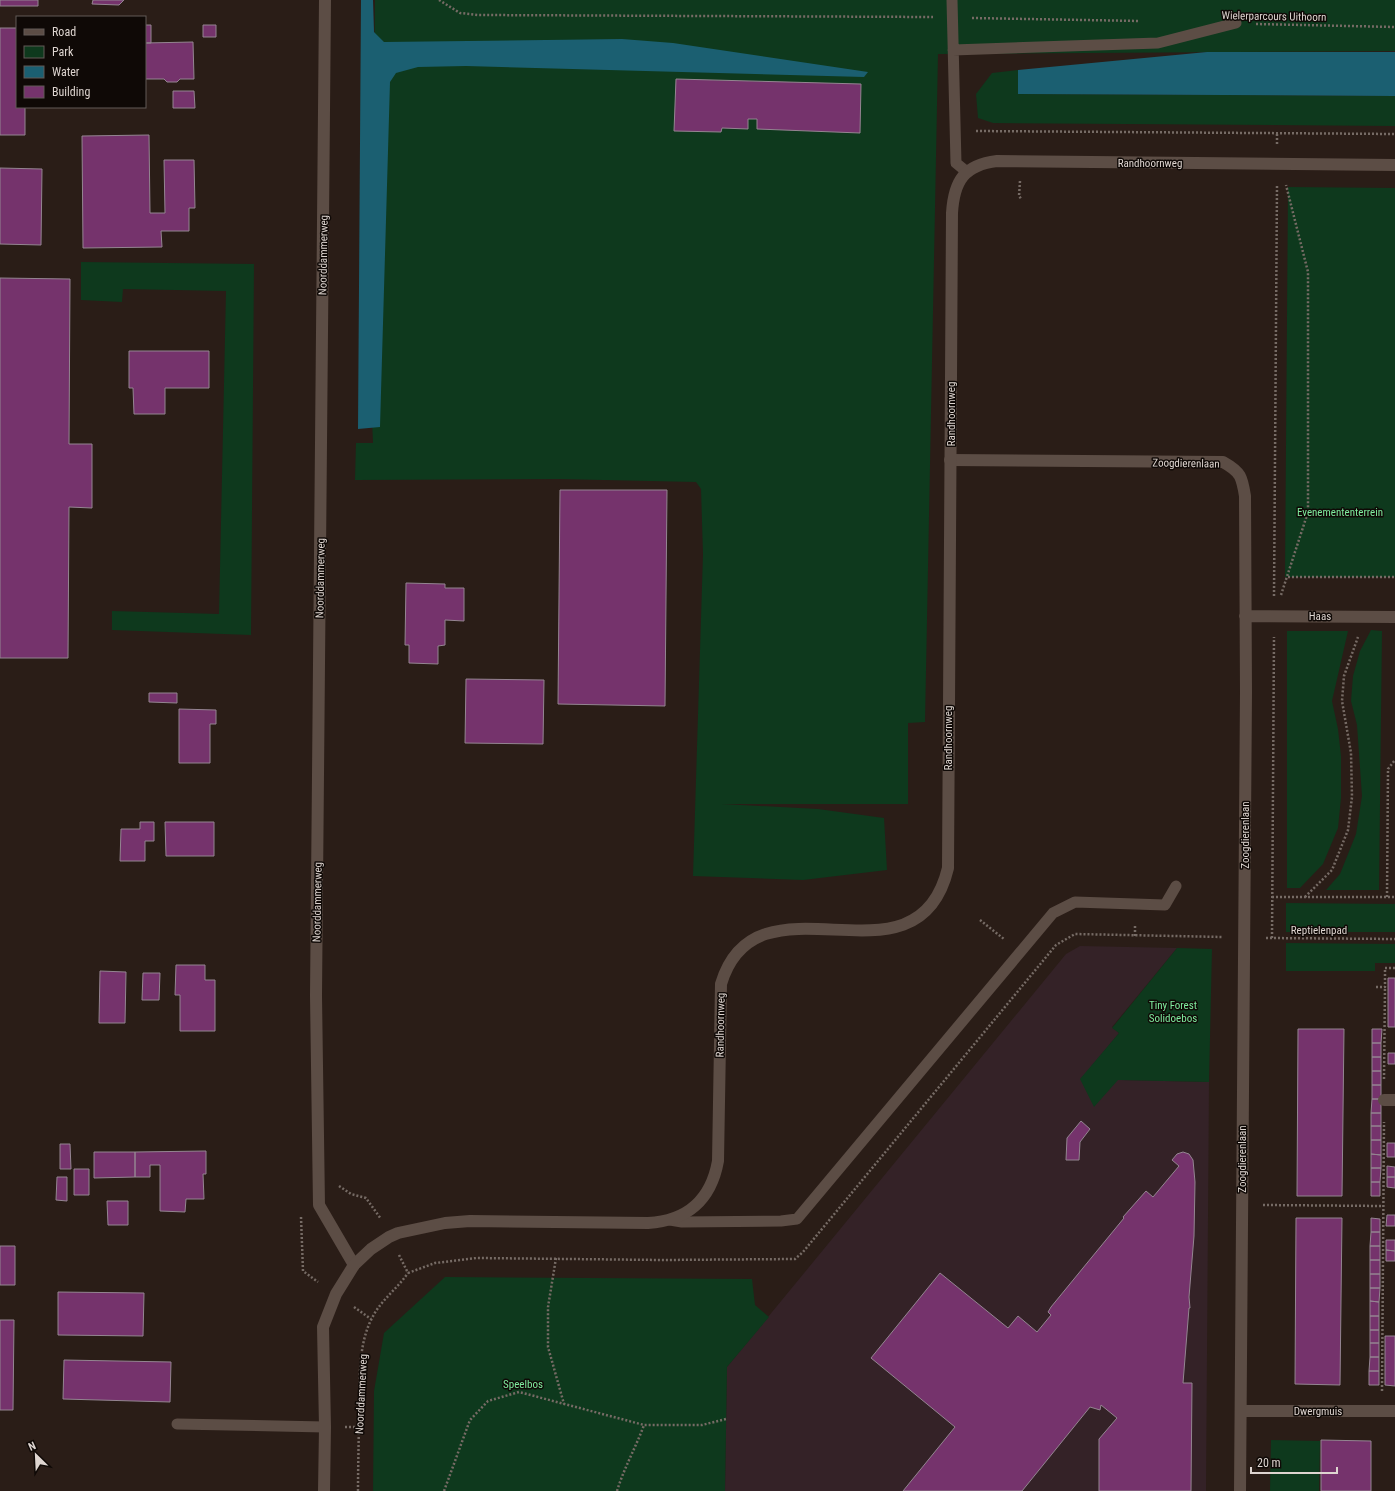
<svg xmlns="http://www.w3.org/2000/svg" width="1395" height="1491" viewBox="0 0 1395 1491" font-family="'Roboto Condensed',sans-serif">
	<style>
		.education { fill: #342227 }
		.green { fill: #0e391d }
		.water { fill: #1b5f71 }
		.building { fill: #75336c; stroke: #948591 }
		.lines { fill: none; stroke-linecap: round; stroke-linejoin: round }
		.path { stroke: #766b65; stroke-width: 2.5; stroke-dasharray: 2 2; stroke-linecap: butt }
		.service { stroke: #5c4d45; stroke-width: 11 }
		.minor { stroke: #5c4d45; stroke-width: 12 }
		.tertiary { stroke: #5c4d45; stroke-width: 12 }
		.labels { text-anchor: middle; stroke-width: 3; stroke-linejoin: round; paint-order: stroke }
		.street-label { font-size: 11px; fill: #ded5d0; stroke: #0f0906 }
		.park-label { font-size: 11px; fill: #7fec9e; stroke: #0f0906 }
	</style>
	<rect width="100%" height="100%" fill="#2a1d17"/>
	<!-- education -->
	<path class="education" d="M 1080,946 L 1177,948 L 1112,1027 L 1119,1033 L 1081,1079 L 1209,1082 L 1206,1491 L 725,1491 L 727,1367 L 1066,954 Z"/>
	<!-- green -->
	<path class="green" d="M 375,0 L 1395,0 L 1395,51 L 938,54 L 925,722 L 908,723 L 908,804 L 722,804 L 818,809 L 884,818 L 887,870 L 803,880 L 693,876 L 703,554 L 701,489 L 696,482 L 558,479 L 355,480 L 356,443 L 373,443 L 371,396 Z
		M 1018,70 L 1018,94 L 1395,96 L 1395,126 L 993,123 L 978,118 L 976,94 L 992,73 Z
		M 1288,187 L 1395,188 L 1395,577 L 1285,577 Z
		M 81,262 L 254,264 L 251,635 L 112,630 L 112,611 L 219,614 L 226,291 L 123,289 L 122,302 L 81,300 Z
		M 1371,630 L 1382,631 L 1379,890 L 1326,890 L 1340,874 L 1356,834 L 1362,796 L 1357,725 L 1351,701 L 1353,676 L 1360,651 Z
		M 1287,631 L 1348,631 L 1332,701 L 1338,729 L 1341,756 L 1341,798 L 1338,828 L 1323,864 L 1300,888 L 1287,888 Z
		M 1286,903 L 1395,904 L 1395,932 L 1286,932 Z
		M 1286,943 L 1395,944 L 1395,963 L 1375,963 L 1375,971 L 1286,971 Z
		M 1177,948 L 1212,949 L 1209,1082 L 1118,1080 L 1094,1107 L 1080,1079 L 1119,1033 L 1112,1028 Z
		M 445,1277 L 752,1279 L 755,1305 L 769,1317 L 727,1367 L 725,1491 L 373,1491 L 374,1391 L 384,1333 Z
		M 1271,1440 L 1320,1441 L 1319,1491 L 1270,1491 Z"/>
	<!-- water -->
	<path class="water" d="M 361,0 L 373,0 L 374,32 L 384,42 L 622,39 L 673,43 L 868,72 L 864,77 L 466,66 L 418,67 L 396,73 L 390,82 L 380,427 L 358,429 Z
		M 1207,52 L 1395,52 L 1395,96 L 1018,94 L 1018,70 Z"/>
	<!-- building -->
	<path class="building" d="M 0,0 L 38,0 L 38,6 L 0,6 Z
		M 93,0 L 124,0 L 119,5 L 92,4 Z
		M 145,25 L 151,25 L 151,43 L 145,43 Z
		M 203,25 L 216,25 L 216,37 L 203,37 Z
		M 0,28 L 17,28 L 17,107 L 25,107 L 25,135 L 0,135 Z
		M 193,42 L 194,79 L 180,79 L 177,82 L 167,82 L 164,79 L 145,79 L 145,43 Z
		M 676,79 L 861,84 L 860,133 L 757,129 L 757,119 L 748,119 L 748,129 L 722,128 L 721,132 L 674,131 Z
		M 173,91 L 194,91 L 195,108 L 173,108 Z
		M 149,135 L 150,213 L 165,213 L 164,160 L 194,160 L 195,208 L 189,208 L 189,231 L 161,231 L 162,247 L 83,248 L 82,136 Z
		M 0,168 L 42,169 L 41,245 L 0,244 Z
		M 0,278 L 70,279 L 69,444 L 92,444 L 92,508 L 69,507 L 68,658 L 0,658 Z
		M 129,351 L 209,351 L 209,388 L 165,388 L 165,414 L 134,414 L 133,388 L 129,388 Z
		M 560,490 L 667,490 L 665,706 L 558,704 Z
		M 406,583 L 445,584 L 445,588 L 464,588 L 464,621 L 445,620 L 445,645 L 438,646 L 438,664 L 409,663 L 409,645 L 405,645 Z
		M 466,679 L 544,680 L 543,744 L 465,743 Z
		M 149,693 L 177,693 L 177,703 L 149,702 Z
		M 179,709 L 216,710 L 216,724 L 210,724 L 210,763 L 179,763 Z
		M 140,822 L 154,822 L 154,841 L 145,841 L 145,861 L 120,861 L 121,829 L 140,829 Z
		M 165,822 L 214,822 L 214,856 L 166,856 Z
		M 176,965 L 205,965 L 205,980 L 215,980 L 215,1031 L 180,1031 L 180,995 L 175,995 Z
		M 100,971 L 126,972 L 125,1023 L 99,1023 Z
		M 143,973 L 160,973 L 159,1000 L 142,1000 Z
		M 1388,978 L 1395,978 L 1395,1027 L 1388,1027 Z
		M 1298,1029 L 1344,1029 L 1342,1196 L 1297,1196 Z
		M 1372,1029 L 1382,1029 L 1381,1043 L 1372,1043 Z
		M 1372,1043 L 1381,1043 L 1381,1057 L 1372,1057 Z
		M 1388,1053 L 1395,1053 L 1395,1064 L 1388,1064 Z
		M 1372,1057 L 1381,1057 L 1381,1071 L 1372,1071 Z
		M 1372,1071 L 1381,1071 L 1381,1085 L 1372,1085 Z
		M 1372,1085 L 1381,1085 L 1381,1099 L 1372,1099 Z
		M 1372,1099 L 1381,1099 L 1381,1113 L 1371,1113 Z
		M 1371,1113 L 1381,1113 L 1381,1126 L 1371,1126 Z
		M 1081,1121 L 1090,1129 L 1080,1142 L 1079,1160 L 1066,1160 L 1067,1138 Z
		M 1371,1126 L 1381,1126 L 1381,1140 L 1371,1140 Z
		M 1371,1140 L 1381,1140 L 1381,1155 L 1371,1154 Z
		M 1387,1143 L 1395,1143 L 1395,1157 L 1387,1157 Z
		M 60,1144 L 70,1144 L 71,1169 L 60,1169 Z
		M 206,1151 L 206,1174 L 203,1174 L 204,1199 L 186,1199 L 185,1212 L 160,1211 L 160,1165 L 150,1165 L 150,1177 L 135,1177 L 135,1152 Z
		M 94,1152 L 135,1152 L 135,1177 L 94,1178 Z
		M 1183,1152 L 1189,1154 L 1193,1160 L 1195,1182 L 1194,1236 L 1189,1297 L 1190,1308 L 1189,1308 L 1183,1383 L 1192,1383 L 1191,1491 L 1099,1491 L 1099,1439 L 1117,1418 L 1101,1405 L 1100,1410 L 1090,1407 L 1022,1491 L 903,1491 L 955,1427 L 871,1358 L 940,1273 L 1008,1328 L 1018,1316 L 1037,1332 L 1051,1315 L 1048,1312 L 1051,1307 L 1124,1218 L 1123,1217 L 1146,1191 L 1153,1197 L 1179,1166 L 1172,1160 L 1177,1154 Z
		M 1371,1154 L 1381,1155 L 1381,1168 L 1371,1168 Z
		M 1387,1166 L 1395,1167 L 1395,1177 L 1387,1177 Z
		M 1371,1168 L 1381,1168 L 1380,1182 L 1371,1182 Z
		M 74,1169 L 89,1169 L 89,1195 L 74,1195 Z
		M 57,1177 L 67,1177 L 67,1201 L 56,1200 Z
		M 1387,1177 L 1395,1177 L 1395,1188 L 1387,1187 Z
		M 1371,1182 L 1380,1182 L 1380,1196 L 1371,1196 Z
		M 107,1201 L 128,1201 L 128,1225 L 108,1225 Z
		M 1387,1215 L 1395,1215 L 1395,1226 L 1386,1226 Z
		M 1296,1218 L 1342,1218 L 1340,1385 L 1295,1384 Z
		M 1371,1218 L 1380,1219 L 1380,1232 L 1371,1232 Z
		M 1371,1232 L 1380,1232 L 1380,1246 L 1370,1246 Z
		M 1386,1240 L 1395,1240 L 1395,1251 L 1386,1250 Z
		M 0,1246 L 15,1246 L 15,1285 L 0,1285 Z
		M 1370,1246 L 1380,1246 L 1380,1260 L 1370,1260 Z
		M 1386,1250 L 1395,1251 L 1395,1261 L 1386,1261 Z
		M 1370,1260 L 1380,1260 L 1380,1274 L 1370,1274 Z
		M 1370,1274 L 1380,1274 L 1380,1288 L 1370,1288 Z
		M 1370,1288 L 1380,1288 L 1379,1302 L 1370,1301 Z
		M 58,1292 L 144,1293 L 143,1336 L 58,1335 Z
		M 1370,1301 L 1379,1302 L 1379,1316 L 1370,1316 Z
		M 1370,1316 L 1379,1316 L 1379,1330 L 1370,1330 Z
		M 0,1320 L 14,1320 L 13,1410 L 0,1410 Z
		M 1370,1330 L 1379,1330 L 1379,1343 L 1370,1343 Z
		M 1385,1336 L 1395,1336 L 1395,1386 L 1385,1385 Z
		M 1370,1343 L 1379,1343 L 1379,1357 L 1370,1357 Z
		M 1370,1357 L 1379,1357 L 1379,1371 L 1369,1371 Z
		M 64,1360 L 171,1362 L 170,1402 L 63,1399 Z
		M 1369,1371 L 1379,1371 L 1379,1385 L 1369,1385 Z
		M 1321,1440 L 1371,1441 L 1371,1491 L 1321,1491 Z"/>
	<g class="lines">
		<!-- path -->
		<path class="path" d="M 439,0 L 460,13 L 478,15 L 933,17
			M 972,18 L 1139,21
			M 1256,24 L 1395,27
			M 976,131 L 1395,134
			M 1277,144 L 1277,133
			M 1020,181 L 1019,196 L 1022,200
			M 1288,577 L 1395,577
			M 1281,595 L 1308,512 L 1308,272 L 1286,185
			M 1274,596 L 1277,185
			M 1272,897 L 1395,897
			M 1305,897 L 1332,870 L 1348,830 L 1352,797 L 1351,753 L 1342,701 L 1344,676 L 1358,637
			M 1387,897 L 1388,769 L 1395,760
			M 980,920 L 1004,939
			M 1135,936 L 1135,924
			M 1266,938 L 1395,939
			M 1272,938 L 1274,637
			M 1376,987 L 1385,987 L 1385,968 L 1395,968
			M 1384,1079 L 1385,987
			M 339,1186 L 351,1194 L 366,1198 L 381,1219
			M 1263,1205 L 1383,1206
			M 301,1217 L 303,1271 L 318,1282
			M 399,1255 L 408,1273
			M 556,1258 L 548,1307 L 548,1347 L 564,1404
			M 408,1273 L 435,1263 L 477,1258 L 662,1260 L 795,1259 L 803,1252 L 1056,945 L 1075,934 L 1223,937
			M 354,1307 L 371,1319
			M 1382,1391 L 1384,1122
			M 345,1427 L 359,1427
			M 358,1491 C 358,1463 359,1436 359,1408 C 360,1378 358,1345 372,1318 C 381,1300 397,1289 408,1273
			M 444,1491 L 470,1420 L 488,1401 L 519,1392 L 644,1425 L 702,1425 L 726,1419
			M 617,1491 C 624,1468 636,1447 644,1425"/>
		<!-- service -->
		<path class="service" d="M 952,0 L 956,163 L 967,172
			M 953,50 L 1158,43 L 1236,23
			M 670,1220 L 682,1222 L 781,1221 L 797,1219 L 1053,913 L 1075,902 L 1165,905 L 1176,886
			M 177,1424 L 325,1427"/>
		<!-- minor -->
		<path class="minor" d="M 325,0 L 316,996 L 319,1205 L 354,1265
			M 950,460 L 1223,462 C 1241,472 1242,477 1245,496 L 1246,692 L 1240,1491
			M 1245,616 L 1395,617
			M 1384,1100 L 1395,1100
			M 1241,1411 L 1395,1411"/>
		<!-- tertiary -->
		<path class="tertiary" d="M 324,1491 L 325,1427 L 323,1327 L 336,1294 L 354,1265 L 371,1249 L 389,1237 L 398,1233 L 445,1223 L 470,1221 L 648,1223 C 687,1221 711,1200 718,1161 L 721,984 C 757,864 917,998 948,868 L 952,213 C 954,181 964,165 997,161 L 1395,165"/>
	</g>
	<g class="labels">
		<!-- street labels -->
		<g class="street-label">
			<text transform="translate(1274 16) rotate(1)" y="4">Wielerparcours Uithoorn</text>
			<text x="1150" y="167">Randhoornweg</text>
			<text transform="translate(323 255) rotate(-89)" y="4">Noorddammerweg</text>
			<text transform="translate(951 414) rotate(-90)" y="4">Randhoornweg</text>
			<text transform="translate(1186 463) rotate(1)" y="4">Zoogdierenlaan</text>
			<text transform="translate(320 578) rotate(-89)" y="4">Noorddammerweg</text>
			<text x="1320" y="620">Haas</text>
			<text transform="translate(948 738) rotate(-90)" y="4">Randhoornweg</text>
			<text transform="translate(1245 835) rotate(-90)" y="4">Zoogdierenlaan</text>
			<text transform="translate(317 902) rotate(-89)" y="4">Noorddammerweg</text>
			<text x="1319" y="934">Reptielenpad</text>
			<text transform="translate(720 1025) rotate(-89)" y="4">Randhoornweg</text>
			<text transform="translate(1242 1159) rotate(-90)" y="4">Zoogdierenlaan</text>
			<text transform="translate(361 1394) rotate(-87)" y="4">Noorddammerweg</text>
			<text x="1318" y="1415">Dwergmuis</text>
		</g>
		<!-- park labels -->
		<g class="park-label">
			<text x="1340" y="516">Evenemententerrein</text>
			<text x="1173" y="1009">Tiny Forest<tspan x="1173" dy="13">Solidoebos</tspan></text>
			<text x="523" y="1388">Speelbos</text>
		</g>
	</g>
	<!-- legend -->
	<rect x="16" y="16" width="130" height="92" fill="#0f0906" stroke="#625b57"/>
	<rect x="24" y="29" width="20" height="6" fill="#5c4d45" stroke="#625b57"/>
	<text x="52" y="36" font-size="12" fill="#ded5d0">Road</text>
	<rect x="24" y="46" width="20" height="12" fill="#0e391d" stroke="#625b57"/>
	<text x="52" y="56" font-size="12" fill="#ded5d0">Park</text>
	<rect x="24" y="66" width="20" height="12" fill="#1b5f71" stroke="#625b57"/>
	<text x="52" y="76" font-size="12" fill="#ded5d0">Water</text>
	<rect x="24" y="86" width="20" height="12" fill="#75336c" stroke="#625b57"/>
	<text x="52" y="96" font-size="12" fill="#ded5d0">Building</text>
	<!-- north arrow -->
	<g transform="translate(36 1455) rotate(336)" stroke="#0f0906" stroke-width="3" paint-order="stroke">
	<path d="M0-3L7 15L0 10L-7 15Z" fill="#ded5d0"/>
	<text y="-6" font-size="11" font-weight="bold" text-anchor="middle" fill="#ded5d0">N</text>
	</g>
	<!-- scale -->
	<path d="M1251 1467v6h86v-6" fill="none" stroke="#ded5d0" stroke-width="2"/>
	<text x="1257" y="1467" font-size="12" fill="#ded5d0" stroke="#0f0906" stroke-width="3" paint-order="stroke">20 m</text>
</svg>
